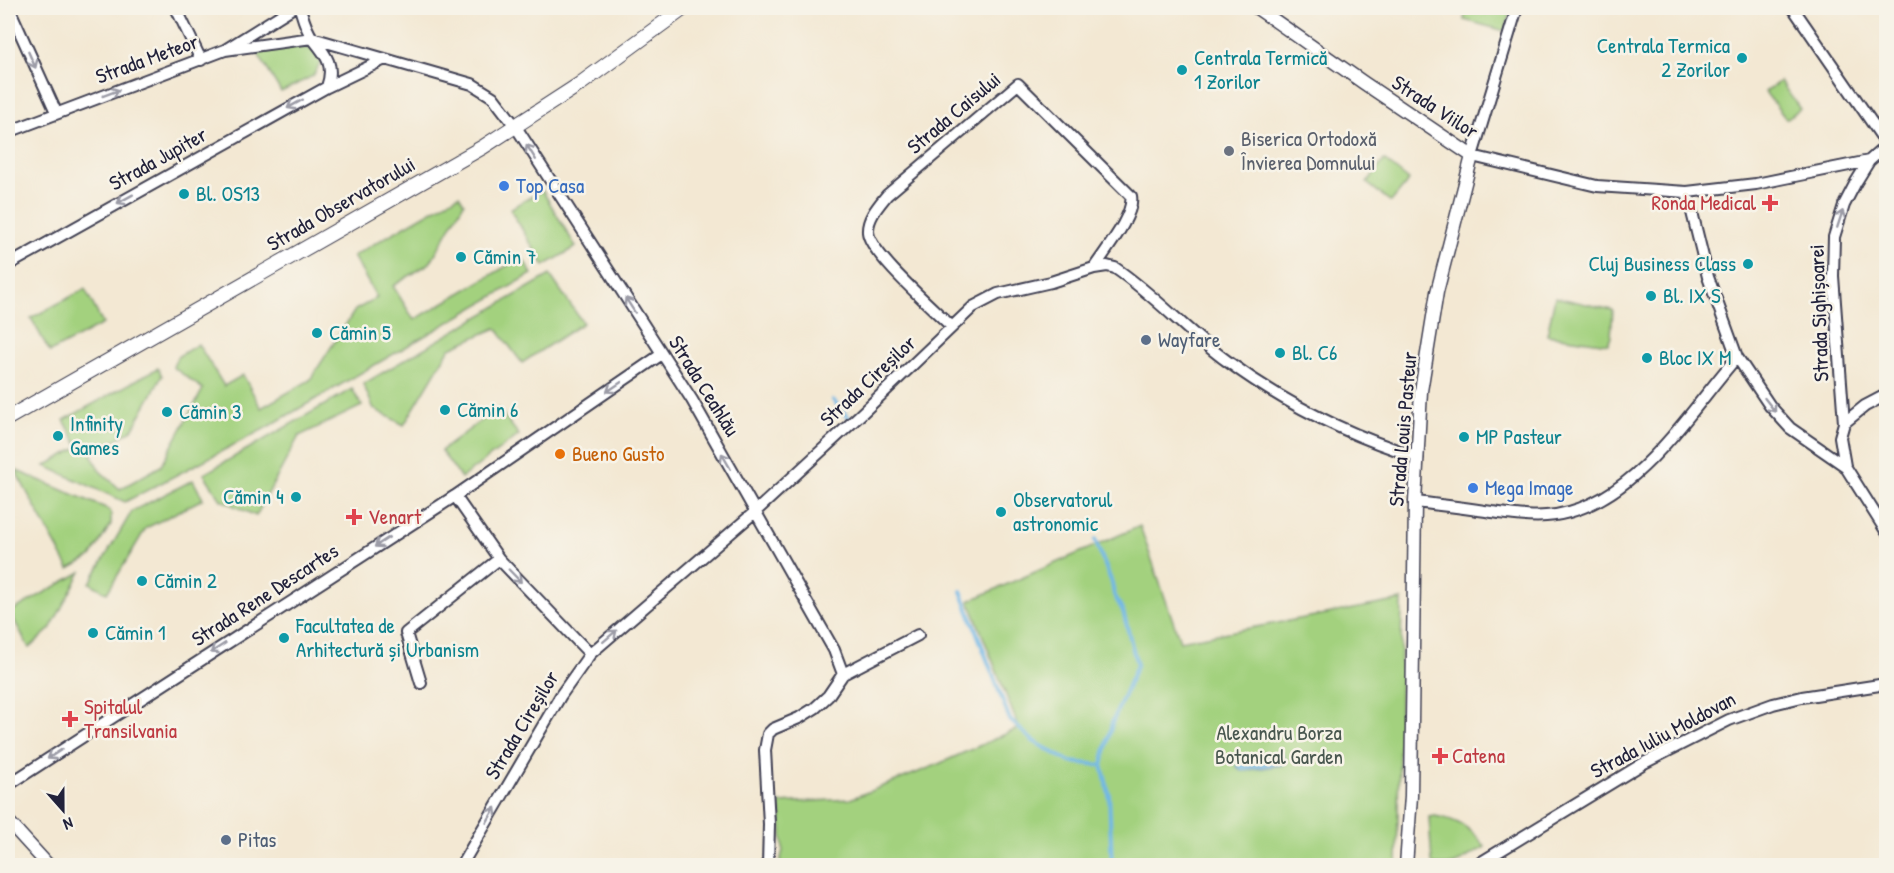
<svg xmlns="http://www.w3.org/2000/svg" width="1894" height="873" viewBox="0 0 1894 873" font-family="'Patrick Hand',sans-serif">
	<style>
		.green { fill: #a3d17e; stroke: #627a5c; stroke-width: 1.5 }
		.water { fill: #6fb7e6; stroke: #486c90; stroke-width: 1.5 }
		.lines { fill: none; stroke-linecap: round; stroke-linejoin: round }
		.stream { stroke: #6fb7e6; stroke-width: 4 }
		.minor-casing { stroke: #414052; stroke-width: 14 }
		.tertiary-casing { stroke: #414052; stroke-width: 15 }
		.secondary-casing { stroke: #414052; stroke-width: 16 }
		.minor { stroke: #fff; stroke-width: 10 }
		.tertiary { stroke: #fff; stroke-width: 12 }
		.secondary { stroke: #fff; stroke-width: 14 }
		.oneway { stroke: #9c9ca7 }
		.culture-dot { fill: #0f9aa8; stroke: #f7f3e8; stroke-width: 2 }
		.worship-dot { fill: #6b7280; stroke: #f7f3e8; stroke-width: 2 }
		.shop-dot { fill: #3f7fe0; stroke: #f7f3e8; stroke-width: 2 }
		.health-dot { fill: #e0444e; stroke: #f7f3e8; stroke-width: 2 }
		.service-dot { fill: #5c6f8a; stroke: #f7f3e8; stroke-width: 2 }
		.food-dot { fill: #e8710a; stroke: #f7f3e8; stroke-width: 2 }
		.labels { text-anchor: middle; stroke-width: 5; stroke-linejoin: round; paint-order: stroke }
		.culture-label { font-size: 21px; fill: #0d838f; stroke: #f7f3e8; text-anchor: start }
		.street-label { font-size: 21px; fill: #22223b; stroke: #f7f3e8 }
		.worship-label { font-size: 21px; fill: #5b616d; stroke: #f7f3e8; text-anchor: start }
		.shop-label { font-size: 21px; fill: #366cbe; stroke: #f7f3e8; text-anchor: start }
		.health-label { font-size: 21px; fill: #be3a42; stroke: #f7f3e8; text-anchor: start }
		.service-label { font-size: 21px; fill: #4e5e75; stroke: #f7f3e8; text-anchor: start }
		.food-label { font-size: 21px; fill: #c56008; stroke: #f7f3e8; text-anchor: start }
		.park-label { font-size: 21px; fill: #49574f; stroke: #f7f3e8 }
	</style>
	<rect width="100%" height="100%" fill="#f7f3e8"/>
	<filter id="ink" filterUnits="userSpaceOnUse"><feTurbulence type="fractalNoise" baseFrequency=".0167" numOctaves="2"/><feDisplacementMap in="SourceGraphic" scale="12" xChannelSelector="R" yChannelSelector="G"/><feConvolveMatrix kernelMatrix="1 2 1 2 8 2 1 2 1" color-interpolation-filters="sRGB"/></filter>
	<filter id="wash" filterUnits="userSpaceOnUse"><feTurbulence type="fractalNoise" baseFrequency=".008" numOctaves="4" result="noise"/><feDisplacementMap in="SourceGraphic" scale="24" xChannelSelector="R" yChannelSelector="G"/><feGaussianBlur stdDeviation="1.35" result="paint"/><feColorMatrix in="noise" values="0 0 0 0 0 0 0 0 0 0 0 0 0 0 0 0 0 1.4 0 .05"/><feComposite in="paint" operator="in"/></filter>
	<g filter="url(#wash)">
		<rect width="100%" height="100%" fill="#f3e8d3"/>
		<!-- green -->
		<path class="green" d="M 1466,8 L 1511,8 L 1505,31 L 1464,20 Z
			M 297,45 L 314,50 L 321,62 L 313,76 L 281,92 L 255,49 Z
			M 1780,81 L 1800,109 L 1786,119 L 1765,92 Z
			M 1384,160 L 1409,180 L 1391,202 L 1367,183 Z
			M 542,190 L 576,247 L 544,266 L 510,209 Z
			M 459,195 L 464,203 L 430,263 L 393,286 L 414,320 L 522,257 L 532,274 L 264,429 L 125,502 L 45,466 L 79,447 L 64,420 L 158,368 L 162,376 L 132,430 L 91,454 L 100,471 L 120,489 L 161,466 L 203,389 L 173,367 L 177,357 L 198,344 L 224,386 L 243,375 L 261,408 L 310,380 L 355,310 L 377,298 L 353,256 Z
			M 550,275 L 583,323 L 522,363 L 496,328 L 450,348 L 404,425 L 374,409 L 363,384 Z
			M 85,289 L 103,324 L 50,352 L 31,318 Z
			M 1555,297 L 1613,310 L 1611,336 L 1608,344 L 1547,335 Z
			M 352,389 L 362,406 L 299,436 L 256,516 L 221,500 L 204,474 Z
			M 498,408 L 519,435 L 461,478 L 441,451 Z
			M 15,470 L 106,508 L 111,512 L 111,524 L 91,557 L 69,569 Z
			M 193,480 L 203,499 L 146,528 L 107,593 L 90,583 L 132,511 Z
			M 1140,526 L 1180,641 L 1402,600 L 1397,865 L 779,866 L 783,850 L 780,803 L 850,799 L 934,766 L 1019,728 L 969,601 Z
			M 81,572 L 50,629 L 29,648 L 10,612 Z
			M 1435,816 C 1458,820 1472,828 1485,847 L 1454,865 L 1434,865 L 1432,863 L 1429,817 Z"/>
		<!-- water -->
		<path class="water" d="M 1279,753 L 1282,753 L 1286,762 L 1282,765 L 1242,771 L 1237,767 L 1238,761 L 1240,759 Z"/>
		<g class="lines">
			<!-- stream -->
			<path class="stream" d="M 833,400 L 851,420
				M 1095,540 L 1112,583 L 1114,595 L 1123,611 L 1137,665 L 1112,723 L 1102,765 L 1109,794 L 1112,866
				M 961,591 L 1010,720 L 1033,741 L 1070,762 L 1102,765"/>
		</g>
	</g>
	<g filter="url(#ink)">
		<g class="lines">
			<!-- minor casing -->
			<g class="minor-casing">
				<path id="minor" d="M 9,8 L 56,112
					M 176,8 L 201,60
					M 300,8 C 303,18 306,30 313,39 C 326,55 335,65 327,87
					M 1517,8 L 1472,156 L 1597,186 L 1687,192 L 1756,184 L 1869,161
					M 1793,8 L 1886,143
					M 225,50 L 312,38 L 472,84 L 493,97 L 516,127 L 692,400 L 834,650 L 843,674
					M 8,132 L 225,50 L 292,8
					M 1687,192 L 1708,277 L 1737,357 L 1770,406 L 1790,428 L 1845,466
					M 8,265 L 327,87 L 385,59
					M 952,327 C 934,309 870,254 868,232 C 867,218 879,205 887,195 L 1018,84 L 1131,196 C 1135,215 1105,251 1094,268
					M 1886,395 L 1865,406 L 1844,423 L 1840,437 L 1845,466 L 1886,531
					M 1844,423 L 1833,276 L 1834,237 L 1844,205 L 1856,182 L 1869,161 L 1886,146
					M 455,496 L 499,559 L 590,654
					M 1415,502 C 1441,505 1466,508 1492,512 C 1510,514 1528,518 1546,516 C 1631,510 1686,415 1737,357
					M 421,683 L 406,633 L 499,559
					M 8,785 L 455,496 L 662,354
					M 461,866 L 561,695 L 590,654 L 756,511 L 859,416 L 973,307 L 998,294 L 1051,282 L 1094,268 L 1107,266 L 1115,268 C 1155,295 1188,333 1227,361 C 1284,403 1350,436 1418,457
					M 768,866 L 769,824 L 765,750 L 768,734 L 773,729 L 799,718 L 815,708 L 828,696 L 843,674 L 918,635
					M 1475,866 L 1644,763 L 1729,720 L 1773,704 L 1802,697 L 1886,684"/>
			</g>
			<!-- tertiary casing -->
			<g class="tertiary-casing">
				<path id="tertiary" d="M 1257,8 L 1364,83 L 1472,156 L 1437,292 L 1421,391 L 1415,502 L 1411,796 L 1406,866
					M 8,821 L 49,866"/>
			</g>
			<!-- secondary casing -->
			<g class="secondary-casing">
				<path id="secondary" d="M 8,418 L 483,147 L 580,84 L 684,8"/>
			</g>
			<!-- minor -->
			<use href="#minor" class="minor"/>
			<!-- tertiary -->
			<use href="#tertiary" class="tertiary"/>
			<!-- secondary -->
			<use href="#secondary" class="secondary"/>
		</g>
		<!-- one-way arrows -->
		<defs><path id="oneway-shaft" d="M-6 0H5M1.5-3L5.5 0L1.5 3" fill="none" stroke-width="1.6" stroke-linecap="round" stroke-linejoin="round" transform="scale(1.5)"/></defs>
		<g class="oneway">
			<use href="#oneway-shaft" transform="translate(32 60) rotate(66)"/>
			<use href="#oneway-shaft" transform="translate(111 93) rotate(-20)"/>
			<use href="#oneway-shaft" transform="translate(295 104) rotate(151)"/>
			<use href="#oneway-shaft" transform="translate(531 152) rotate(-122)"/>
			<use href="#oneway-shaft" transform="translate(125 199) rotate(151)"/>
			<use href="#oneway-shaft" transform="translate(1840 219) rotate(-72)"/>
			<use href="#oneway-shaft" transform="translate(630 305) rotate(-123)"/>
			<use href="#oneway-shaft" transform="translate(614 387) rotate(146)"/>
			<use href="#oneway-shaft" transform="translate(1770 405) rotate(52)"/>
			<use href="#oneway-shaft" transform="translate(726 461) rotate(-120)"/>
			<use href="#oneway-shaft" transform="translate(382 542) rotate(147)"/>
			<use href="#oneway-shaft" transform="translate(515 576) rotate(46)"/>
			<use href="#oneway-shaft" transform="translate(610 636) rotate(-41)"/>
			<use href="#oneway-shaft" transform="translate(218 648) rotate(147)"/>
			<use href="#oneway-shaft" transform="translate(55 754) rotate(147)"/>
			<use href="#oneway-shaft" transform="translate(491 815) rotate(-60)"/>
		</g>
	</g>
	<!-- markers -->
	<g class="culture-dot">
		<circle cx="1742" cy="58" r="6"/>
		<circle cx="1182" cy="70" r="6"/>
		<circle cx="184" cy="194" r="6"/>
		<circle cx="461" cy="257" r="6"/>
		<circle cx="1748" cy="264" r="6"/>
		<circle cx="1651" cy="296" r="6"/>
		<circle cx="317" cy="333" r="6"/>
		<circle cx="1280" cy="353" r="6"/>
		<circle cx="1647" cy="358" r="6"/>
		<circle cx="445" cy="410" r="6"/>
		<circle cx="167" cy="412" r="6"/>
		<circle cx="58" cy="436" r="6"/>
		<circle cx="1464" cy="437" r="6"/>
		<circle cx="296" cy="497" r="6"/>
		<circle cx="1001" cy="512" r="6"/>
		<circle cx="142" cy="581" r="6"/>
		<circle cx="93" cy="633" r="6"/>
		<circle cx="284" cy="638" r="6"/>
	</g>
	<circle class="worship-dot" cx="1229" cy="151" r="6"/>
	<g class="shop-dot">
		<circle cx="504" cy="186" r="6"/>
		<circle cx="1473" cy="488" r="6"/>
	</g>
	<g class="health-dot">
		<path d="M1767 194h6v6h6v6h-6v6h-6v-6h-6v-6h6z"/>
		<path d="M351 508h6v6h6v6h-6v6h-6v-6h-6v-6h6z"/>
		<path d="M67 710h6v6h6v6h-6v6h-6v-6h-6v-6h6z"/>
		<path d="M1437 747h6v6h6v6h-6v6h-6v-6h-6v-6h6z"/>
	</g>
	<g class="service-dot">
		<circle cx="1146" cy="340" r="6"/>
		<circle cx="226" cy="840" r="6"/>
	</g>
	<circle class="food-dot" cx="560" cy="454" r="6"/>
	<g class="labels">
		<!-- culture labels -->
		<g class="culture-label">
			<text x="1730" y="53" text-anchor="end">Centrala Termica<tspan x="1730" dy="24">2 Zorilor</tspan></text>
			<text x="1194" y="65">Centrala Termică<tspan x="1194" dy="24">1 Zorilor</tspan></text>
			<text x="196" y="201">Bl. OS13</text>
			<text x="473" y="264">Cămin 7</text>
			<text x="1736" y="271" text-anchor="end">Cluj Business Class</text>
			<text x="1663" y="303">Bl. IX S</text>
			<text x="329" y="340">Cămin 5</text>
			<text x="1292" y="360">Bl. C6</text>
			<text x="1659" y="365">Bloc IX M</text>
			<text x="457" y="417">Cămin 6</text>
			<text x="179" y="419">Cămin 3</text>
			<text x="70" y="431">Infinity<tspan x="70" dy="24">Games</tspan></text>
			<text x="1476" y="444">MP Pasteur</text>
			<text x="284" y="504" text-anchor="end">Cămin 4</text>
			<text x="1013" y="507">Observatorul<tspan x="1013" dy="24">astronomic</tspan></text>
			<text x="154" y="588">Cămin 2</text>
			<text x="296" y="633">Facultatea de<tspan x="296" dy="24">Arhitectură și Urbanism</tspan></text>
			<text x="105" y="640">Cămin 1</text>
		</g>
		<!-- street labels -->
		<g class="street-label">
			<text transform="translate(147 59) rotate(-20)" y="7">Strada Meteor</text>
			<text transform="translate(1435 107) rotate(33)" y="7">Strada Viilor</text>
			<text transform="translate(954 113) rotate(-40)" y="7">Strada Caisului</text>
			<text transform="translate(158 159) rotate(-29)" y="7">Strada Jupiter</text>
			<text transform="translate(341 204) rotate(-30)" y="7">Strada Observatorului</text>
			<text transform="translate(1819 313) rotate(-92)" y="7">Strada Sighișoarei</text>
			<text transform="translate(868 381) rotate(-43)" y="7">Strada Cireșilor</text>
			<text transform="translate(704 386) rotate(58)" y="7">Strada Ceahlău</text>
			<text transform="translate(1403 429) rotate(-85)" y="7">Strada Louis Pasteur</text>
			<text transform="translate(265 595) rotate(-33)" y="7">Strada Rene Descartes</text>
			<text transform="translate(522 725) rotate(-59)" y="7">Strada Cireșilor</text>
			<text transform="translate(1663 735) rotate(-28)" y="7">Strada Iuliu Moldovan</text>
		</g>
		<!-- worship labels -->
		<g class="worship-label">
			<text x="1241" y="146">Biserica Ortodoxă<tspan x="1241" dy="24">Învierea Domnului</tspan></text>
		</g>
		<!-- shop labels -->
		<g class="shop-label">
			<text x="516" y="193">Top Casa</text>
			<text x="1485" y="495">Mega Image</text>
		</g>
		<!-- health labels -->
		<g class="health-label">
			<text x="1756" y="210" text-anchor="end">Ronda Medical</text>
			<text x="368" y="524">Venart</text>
			<text x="84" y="714">Spitalul<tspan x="84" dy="24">Transilvania</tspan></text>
			<text x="1452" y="763">Catena</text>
		</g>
		<!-- service labels -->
		<g class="service-label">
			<text x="1158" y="347">Wayfare</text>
			<text x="238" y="847">Pitas</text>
		</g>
		<!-- food labels -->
		<g class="food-label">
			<text x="572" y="461">Bueno Gusto</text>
		</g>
		<!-- park labels -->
		<g class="park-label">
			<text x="1279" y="740">Alexandru Borza<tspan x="1279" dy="24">Botanical Garden</tspan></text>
		</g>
	</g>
	<!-- margin -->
	<rect width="1894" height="873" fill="none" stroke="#f7f3e8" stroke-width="30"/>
	<!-- north arrow -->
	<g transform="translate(63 810) rotate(159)" stroke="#f7f3e8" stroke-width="4.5" paint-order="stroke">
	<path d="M0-4.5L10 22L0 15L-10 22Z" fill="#22223b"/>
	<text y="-9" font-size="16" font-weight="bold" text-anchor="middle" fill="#22223b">N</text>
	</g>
</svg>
